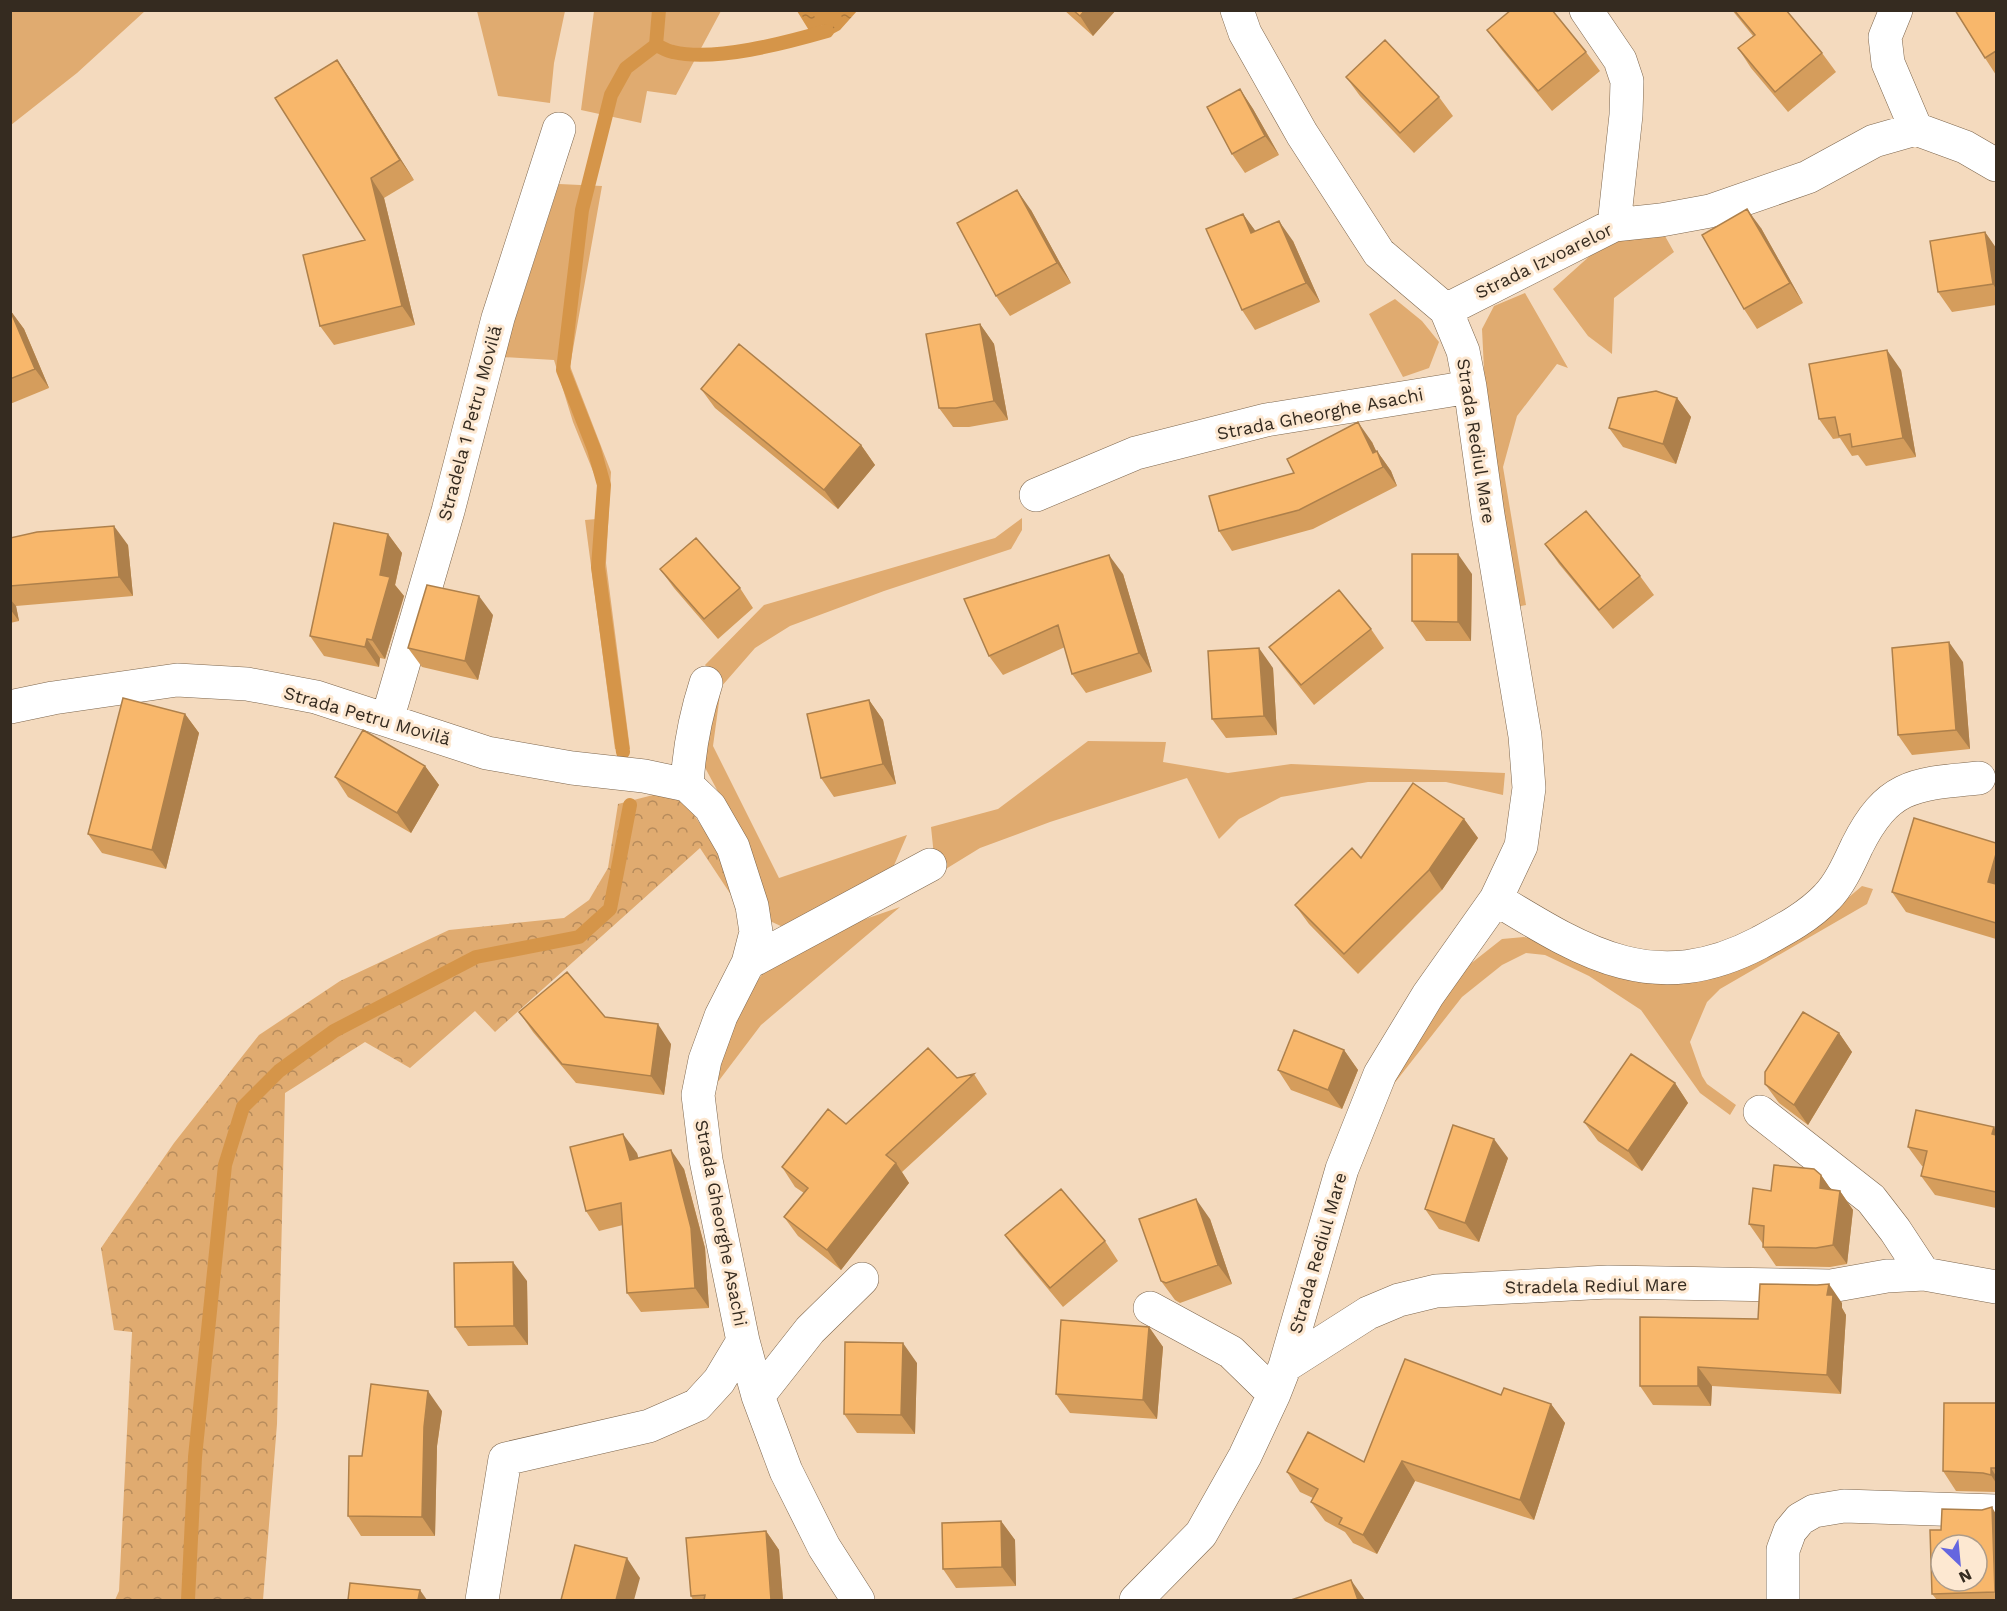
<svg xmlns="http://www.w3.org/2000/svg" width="2007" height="1611" viewBox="0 0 2007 1611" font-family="'Work Sans',sans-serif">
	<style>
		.green { fill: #e0ab70 }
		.forest { fill: url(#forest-crowns) }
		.water { fill: url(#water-ripples) }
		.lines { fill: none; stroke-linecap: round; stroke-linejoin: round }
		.stream { stroke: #d59549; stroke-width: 14 }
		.minor-casing { stroke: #7d664d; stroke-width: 34 }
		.minor { stroke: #fff; stroke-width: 33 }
		.wall { fill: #d59d5c }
		.shaded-wall { fill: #ae804b }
		.building { fill: #f8b76b; stroke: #ae804b; stroke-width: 1.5; fill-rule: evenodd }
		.labels { text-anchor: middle; stroke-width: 6; stroke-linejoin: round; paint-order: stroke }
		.street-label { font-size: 18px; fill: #352b20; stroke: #fde8d1 }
	</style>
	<defs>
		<pattern id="forest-crowns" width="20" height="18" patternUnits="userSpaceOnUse" patternTransform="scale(1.5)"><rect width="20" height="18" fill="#e0ab70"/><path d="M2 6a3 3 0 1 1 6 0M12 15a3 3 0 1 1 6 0" fill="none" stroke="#b68b5c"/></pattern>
		<pattern id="water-ripples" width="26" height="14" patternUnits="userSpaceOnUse" patternTransform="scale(1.5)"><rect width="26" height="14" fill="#d59549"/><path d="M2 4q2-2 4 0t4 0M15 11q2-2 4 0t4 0" fill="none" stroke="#ae7a3c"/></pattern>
	</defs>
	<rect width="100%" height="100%" fill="#f4dabe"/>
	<!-- green -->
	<path class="green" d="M 11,10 L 145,10 L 145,11 L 77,73 L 11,125 Z
		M 477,11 L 565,11 L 554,63 L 550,103 L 498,96 Z
		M 594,11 L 594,10 L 721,11 L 676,95 L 647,91 L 641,123 L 581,110 Z
		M 559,184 L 602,186 L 570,366 L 611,472 L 606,563 L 630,749 L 615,749 L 585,520 L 597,519 L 597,481 L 573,422 L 554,360 L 503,357 Z
		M 1661,229 L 1674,252 L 1614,298 L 1612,354 L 1588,336 L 1553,289 L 1612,236 Z
		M 1525,293 L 1568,368 L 1557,364 L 1517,416 L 1503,467 L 1526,605 L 1516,607 L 1487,430 L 1482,329 L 1494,306 Z
		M 1395,299 L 1422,321 L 1439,342 L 1429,368 L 1403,377 L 1369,314 Z
		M 1022,518 L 1022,530 L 1011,549 L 884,591 L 790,626 L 755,648 L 721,687 L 713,746 L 779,878 L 907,835 L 892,870 L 785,928 L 770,921 L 744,840 L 702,762 L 721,687 L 705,665 L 764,605 L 995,538 Z
		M 1088,741 L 1166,742 L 1163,762 L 1228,773 L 1291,764 L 1505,773 L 1503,795 L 1446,782 L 1368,782 L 1281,797 L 1239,819 L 1219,839 L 1187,778 L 1050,822 L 980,848 L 936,875 L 931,827 L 998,809 Z
		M 1862,886 L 1873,889 L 1867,904 L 1720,989 L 1707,1002 L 1690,1042 L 1702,1076 L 1707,1084 L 1736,1105 L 1730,1115 L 1700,1093 L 1641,1010 L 1589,976 L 1545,955 L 1526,953 L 1502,965 L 1462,997 L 1386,1094 L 1414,1039 L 1469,965 L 1502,939 L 1524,937 L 1541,941 L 1662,983 L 1842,903 Z
		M 900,907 L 761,1025 L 708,1095 L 729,1019 L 764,972 L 834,930 Z"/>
	<!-- forest -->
	<path class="forest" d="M 657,794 L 683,799 L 718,850 L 737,904 L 700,848 L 495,1032 L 475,1011 L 410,1068 L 365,1042 L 285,1093 L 277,1424 L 263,1600 L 115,1600 L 119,1591 L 132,1332 L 114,1330 L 101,1248 L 174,1143 L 259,1035 L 340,981 L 449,930 L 564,918 L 589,900 L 608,868 L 618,804 Z"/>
	<!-- water -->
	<path class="water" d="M 797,11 L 857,11 L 840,30 L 829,36 L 823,25 L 810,32 Z"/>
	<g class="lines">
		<!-- stream -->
		<path class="stream" d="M 656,45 C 661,47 667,51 673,52 C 715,62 785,43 827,31
			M 623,752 L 598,567 L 604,485 L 594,449 L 563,370 L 582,210 L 611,95 L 626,68 L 656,45 L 659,10
			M 188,1600 L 195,1457 L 225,1165 L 243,1107 L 279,1071 L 334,1031 L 476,957 L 579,937 L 610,909 L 630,805"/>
		<!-- minor casing -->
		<g class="minor-casing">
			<path id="minor" d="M 1586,10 L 1620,60 L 1627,81 L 1626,115 L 1614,225
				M 1896,10 L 1885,37 L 1888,63 L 1916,129
				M 1446,310 L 1614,225 L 1661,220 L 1710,211 L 1808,177 L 1874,141 L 1916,129 L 1965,147 L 1996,165
				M 1036,495 L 1136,453 L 1266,420 L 1470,387
				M 10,707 L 53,698 L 177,680 L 247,684 L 316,697 L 487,753 L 572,768 L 644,776 L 687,785
				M 387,720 L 448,511 L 498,318 L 559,129
				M 687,785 L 710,807 L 733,847 L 752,906 L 756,932 L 748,963 L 721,1016 L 705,1060 L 698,1095 L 706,1160 L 743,1341 L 758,1396 L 786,1471 L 824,1547 L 858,1600
				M 687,785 C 689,749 695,717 706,683
				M 1496,899 C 1586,954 1655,997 1759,943 C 1783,930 1808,917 1827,897 C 1840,884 1849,863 1857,846 C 1888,784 1915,784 1979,778
				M 748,963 L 930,865
				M 1760,1112 L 1871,1199 L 1895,1230 L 1924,1274
				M 1150,1308 L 1231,1352 L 1274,1394
				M 1285,1366 L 1368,1313 L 1399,1300 L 1436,1291 L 1608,1282 L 1831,1286 L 1887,1276 L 1924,1274 L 1996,1287
				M 758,1396 L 810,1330 L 862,1279
				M 482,1600 L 505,1459 L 649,1426 L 697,1405 L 719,1381 L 743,1341
				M 1136,1600 L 1201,1534 L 1245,1456 L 1274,1394 L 1285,1366 L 1342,1169 L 1380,1074 L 1428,995 L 1496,899 L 1521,846 L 1529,788 L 1525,736 L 1488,515 L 1470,387 L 1463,351 L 1446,310 L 1379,253 L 1302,134 L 1245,33 L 1237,10
				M 1783,1600 L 1783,1550 L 1790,1531 L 1800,1519 L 1814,1511 L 1844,1506 L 1996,1511"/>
		</g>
		<!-- minor -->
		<use href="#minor" class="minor"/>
	</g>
	<!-- wall -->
	<path class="wall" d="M 1064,10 L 1116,10 L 1093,36 Z
		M 1732,10 L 1786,10 L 1822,53 L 1836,72 L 1788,112 L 1751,68 L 1738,48 L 1753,36 Z
		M 1996,10 L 1996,75 L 1985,58 Z
		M 1487,30 L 1586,52 L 1600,71 L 1552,111 L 1501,49 Z
		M 337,60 L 350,79 L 414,180 L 384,198 L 415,325 L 334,345 L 320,326 L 365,240 Z
		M 1346,77 L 1439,97 L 1453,116 L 1414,153 L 1360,96 Z
		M 1240,89 L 1253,109 L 1279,155 L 1245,173 L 1232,154 Z
		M 1031,210 L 1071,283 L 1010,316 L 996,296 Z
		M 1243,214 L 1255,231 L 1293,241 L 1320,302 L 1255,330 L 1242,310 Z
		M 1761,228 L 1803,303 L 1757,329 L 1744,309 Z
		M 1985,232 L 1996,248 L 1996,305 L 1952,312 L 1938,292 Z
		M 10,310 L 24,329 L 49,388 L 10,404 Z
		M 980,324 L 994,344 L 1008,420 L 969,427 L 953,427 L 939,408 Z
		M 1901,370 L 1916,457 L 1866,466 L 1858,455 L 1852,456 L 1840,438 L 1833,439 L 1819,419 Z
		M 701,389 L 861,445 L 875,465 L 838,509 L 715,408 Z
		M 1677,398 L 1691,417 L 1676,464 L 1623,447 L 1609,428 Z
		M 1372,442 L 1376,452 L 1377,451 L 1391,471 L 1397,486 L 1313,529 L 1232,551 L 1219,531 L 1294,473 Z
		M 388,534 L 402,553 L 395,585 L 404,596 L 385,659 L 380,658 L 379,667 L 324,656 L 310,636 Z
		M 10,538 L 128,545 L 133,596 L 16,606 L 19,621 L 10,623 Z
		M 1545,544 L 1640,576 L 1654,595 L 1613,629 L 1559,564 Z
		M 660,569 L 740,588 L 753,608 L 718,639 L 674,588 Z
		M 1123,574 L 1152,672 L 1086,693 L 1072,674 L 1065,647 L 1003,675 L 989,656 Z
		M 1472,574 L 1471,641 L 1426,641 L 1412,621 Z
		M 493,615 L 478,680 L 422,667 L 408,648 Z
		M 1371,629 L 1384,648 L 1314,705 L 1283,666 L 1269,647 Z
		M 1963,662 L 1970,749 L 1912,755 L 1898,735 Z
		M 1273,668 L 1277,735 L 1226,738 L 1212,719 Z
		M 869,700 L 883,720 L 896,784 L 834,797 L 821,778 Z
		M 185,714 L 199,733 L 166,869 L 102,853 L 88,834 Z
		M 425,766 L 439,785 L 411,833 L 348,797 L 335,777 Z
		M 1464,819 L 1478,838 L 1442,890 L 1358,974 L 1309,924 L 1295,905 L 1361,858 Z
		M 1996,854 L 1996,939 L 1906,912 L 1892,892 Z
		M 519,1012 L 605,1017 L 671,1044 L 664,1095 L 576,1083 L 533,1032 Z
		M 1839,1033 L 1852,1052 L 1808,1125 L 1779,1103 L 1765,1084 Z
		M 1344,1050 L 1358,1070 L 1342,1109 L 1291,1090 L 1278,1070 Z
		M 974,1074 L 987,1094 L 902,1172 L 909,1183 L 841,1270 L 798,1236 L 784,1217 L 804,1193 L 795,1187 L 782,1167 L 846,1124 L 957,1078 Z
		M 1675,1083 L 1688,1103 L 1642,1171 L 1598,1141 L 1584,1122 Z
		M 1996,1131 L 1996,1208 L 1935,1195 L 1921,1176 L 1924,1166 L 1922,1166 L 1908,1147 Z
		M 637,1153 L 638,1158 L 684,1169 L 705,1248 L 709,1308 L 641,1312 L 627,1293 L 623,1225 L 599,1231 L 586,1211 Z
		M 1508,1158 L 1479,1242 L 1439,1229 L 1425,1209 Z
		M 1821,1175 L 1831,1190 L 1840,1191 L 1853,1210 L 1847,1264 L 1830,1267 L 1776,1266 L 1763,1247 L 1763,1244 L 1749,1224 L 1771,1191 Z
		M 1210,1219 L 1232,1284 L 1180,1303 L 1175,1300 L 1161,1281 Z
		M 1005,1235 L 1105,1241 L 1118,1261 L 1063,1307 L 1019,1254 Z
		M 527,1281 L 528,1345 L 468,1346 L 455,1327 Z
		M 1842,1303 L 1842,1308 L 1846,1315 L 1841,1394 L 1712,1386 L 1711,1406 L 1653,1405 L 1640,1386 L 1758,1319 Z
		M 1149,1327 L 1163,1347 L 1157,1419 L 1070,1413 L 1056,1394 Z
		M 917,1363 L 915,1434 L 857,1433 L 844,1414 Z
		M 1501,1395 L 1551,1404 L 1565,1423 L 1534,1520 L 1415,1481 L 1377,1554 L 1353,1543 L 1345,1532 L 1325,1521 L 1311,1502 L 1313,1498 L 1300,1492 L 1287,1472 L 1364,1462 Z
		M 1996,1403 L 1996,1492 L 1956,1491 L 1943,1471 Z
		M 442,1411 L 437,1446 L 435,1536 L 361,1536 L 348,1516 L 362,1456 Z
		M 1996,1514 L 1996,1600 L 1937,1600 L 1932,1594 L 1941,1530 Z
		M 1001,1521 L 1015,1540 L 1016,1586 L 956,1588 L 943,1569 Z
		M 766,1531 L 779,1550 L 783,1600 L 693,1600 L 691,1596 Z"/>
	<!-- shaded-wall -->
	<path class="shaded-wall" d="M 1085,10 L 1116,10 L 1093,36 L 1080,16 Z
		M 337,60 L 350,79 L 414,180 L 400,160 Z
		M 1240,89 L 1253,109 L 1279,155 L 1265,136 Z
		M 371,178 L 384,198 L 415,325 L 402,306 Z
		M 1017,190 L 1031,210 L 1071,283 L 1057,263 Z
		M 1747,209 L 1761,228 L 1803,303 L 1790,283 Z
		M 1243,214 L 1257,233 L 1251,233 Z
		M 1279,221 L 1293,241 L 1320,302 L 1306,283 Z
		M 1985,232 L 1996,248 L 1996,289 L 1993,284 Z
		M 10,310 L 24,329 L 49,388 L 35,369 Z
		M 980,324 L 994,344 L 1008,420 L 994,401 Z
		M 1887,350 L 1901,370 L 1916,457 L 1903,438 Z
		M 1677,398 L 1691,417 L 1676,464 L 1663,444 Z
		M 1358,422 L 1372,442 L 1381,461 L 1377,451 L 1391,471 L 1397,486 L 1373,453 Z
		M 861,445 L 875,465 L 838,509 L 824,490 Z
		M 114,526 L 128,545 L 133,596 L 119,577 Z
		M 388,534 L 402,553 L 395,585 L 404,596 L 385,659 L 372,640 L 380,575 Z
		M 1458,554 L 1472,574 L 1471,641 L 1458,622 Z
		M 1109,555 L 1123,574 L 1152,672 L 1139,653 Z
		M 479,596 L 493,615 L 478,680 L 465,661 Z
		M 10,599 L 16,606 L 19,621 L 10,609 Z
		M 367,639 L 380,658 L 379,667 L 365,647 Z
		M 1949,642 L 1963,662 L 1970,749 L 1956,730 Z
		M 1259,648 L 1273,668 L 1277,735 L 1264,716 Z
		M 869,700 L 883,720 L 896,784 L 883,764 Z
		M 185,714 L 199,733 L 166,869 L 152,850 Z
		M 425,766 L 439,785 L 411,833 L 397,813 Z
		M 1464,819 L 1478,838 L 1442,890 L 1429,870 Z
		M 1996,854 L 1996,893 L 1988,882 Z
		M 658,1024 L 671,1044 L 664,1095 L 651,1076 Z
		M 1839,1033 L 1852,1052 L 1808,1125 L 1794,1105 Z
		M 1344,1050 L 1358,1070 L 1342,1109 L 1328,1090 Z
		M 1675,1083 L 1688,1103 L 1642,1171 L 1628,1151 Z
		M 1994,1127 L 1996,1131 L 1996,1140 L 1992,1134 Z
		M 623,1134 L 637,1153 L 644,1180 L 630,1160 Z
		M 1494,1139 L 1508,1158 L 1479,1242 L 1465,1223 Z
		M 671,1150 L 684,1169 L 705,1248 L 709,1308 L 695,1288 Z
		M 896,1163 L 909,1183 L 841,1270 L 827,1250 Z
		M 1821,1175 L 1835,1195 L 1820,1188 Z
		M 1840,1191 L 1853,1210 L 1847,1264 L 1833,1245 Z
		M 1196,1199 L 1210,1219 L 1232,1284 L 1218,1265 Z
		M 513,1262 L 527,1281 L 528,1345 L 514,1326 Z
		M 1829,1284 L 1842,1303 L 1842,1308 L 1846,1315 L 1841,1394 L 1827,1375 L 1827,1295 Z
		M 1149,1327 L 1163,1347 L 1157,1419 L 1143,1400 Z
		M 903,1343 L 917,1363 L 915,1434 L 901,1415 Z
		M 1698,1367 L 1712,1386 L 1711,1406 L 1698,1386 Z
		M 428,1391 L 442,1411 L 437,1446 L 435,1536 L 422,1517 L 424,1427 Z
		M 1551,1404 L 1565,1423 L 1534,1520 L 1520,1500 Z
		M 1402,1461 L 1415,1481 L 1377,1554 L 1363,1535 Z
		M 1991,1468 L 1996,1476 L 1996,1483 L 1991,1475 Z
		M 1992,1507 L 1996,1514 L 1996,1594 L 1995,1592 Z
		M 1001,1521 L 1015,1540 L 1016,1586 L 1002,1567 Z
		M 766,1531 L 779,1550 L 783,1600 L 771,1600 Z
		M 627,1558 L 640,1578 L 634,1600 L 616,1600 Z
		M 1351,1580 L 1365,1600 L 1358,1600 Z
		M 420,1590 L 427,1600 L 418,1600 Z"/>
	<!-- building -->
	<path class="building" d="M 1073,10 L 1085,10 L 1080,16 Z
		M 1511,10 L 1552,10 L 1586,52 L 1538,91 L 1487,30 Z
		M 1734,10 L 1786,10 L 1822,53 L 1775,92 L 1738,48 L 1755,35 Z
		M 1955,10 L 1996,10 L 1996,51 L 1985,58 Z
		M 1385,40 L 1439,97 L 1400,133 L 1346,77 Z
		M 337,60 L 400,160 L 371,178 L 402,306 L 320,326 L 303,255 L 365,240 L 275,98 Z
		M 1240,89 L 1265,136 L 1232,154 L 1207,107 Z
		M 1017,190 L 1057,263 L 996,296 L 957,223 Z
		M 1747,209 L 1790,283 L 1744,309 L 1702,235 Z
		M 1243,214 L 1251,233 L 1279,221 L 1306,283 L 1242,310 L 1206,229 Z
		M 1985,232 L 1993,284 L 1938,292 L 1930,241 Z
		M 10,310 L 35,369 L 10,379 Z
		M 980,324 L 994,401 L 956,408 L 939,408 L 926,334 Z
		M 739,344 L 861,445 L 824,490 L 701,389 Z
		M 1887,350 L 1903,438 L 1852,447 L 1850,434 L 1839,436 L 1835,417 L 1819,419 L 1809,364 Z
		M 1656,391 L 1677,398 L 1663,444 L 1609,428 L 1618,398 Z
		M 1358,422 L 1373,453 L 1377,451 L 1383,467 L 1299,510 L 1219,531 L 1209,496 L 1294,473 L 1287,459 Z
		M 1586,511 L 1640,576 L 1599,610 L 1545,544 Z
		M 334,523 L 388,534 L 380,575 L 390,577 L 372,640 L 367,639 L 365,647 L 310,636 Z
		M 114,526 L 119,577 L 10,586 L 10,538 L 37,532 Z
		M 696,538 L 740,588 L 704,619 L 660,569 Z
		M 1412,554 L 1458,554 L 1458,622 L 1412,621 Z
		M 1109,555 L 1139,653 L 1072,674 L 1058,625 L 989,656 L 964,599 Z
		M 427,585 L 479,596 L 465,661 L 408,648 Z
		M 1339,590 L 1371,629 L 1301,685 L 1269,647 Z
		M 1949,642 L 1956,730 L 1898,735 L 1892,648 Z
		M 1259,648 L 1264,716 L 1212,719 L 1208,651 Z
		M 123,698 L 185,714 L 152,850 L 88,834 Z
		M 869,700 L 883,764 L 821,778 L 807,714 Z
		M 363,730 L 425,766 L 397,813 L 335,777 Z
		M 1413,783 L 1464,819 L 1429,870 L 1344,954 L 1295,905 L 1352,848 L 1361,858 Z
		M 1914,818 L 1996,843 L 1996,854 L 1988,882 L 1996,884 L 1996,923 L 1892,892 Z
		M 567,972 L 605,1017 L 658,1024 L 651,1076 L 562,1064 L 519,1012 Z
		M 1803,1012 L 1839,1033 L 1794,1105 L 1765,1084 L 1765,1072 Z
		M 1294,1030 L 1344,1050 L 1328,1090 L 1278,1070 Z
		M 928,1048 L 957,1078 L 974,1074 L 886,1155 L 896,1163 L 827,1250 L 784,1217 L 808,1188 L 782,1167 L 828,1109 L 846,1124 Z
		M 1631,1054 L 1675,1083 L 1628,1151 L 1584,1122 Z
		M 1916,1110 L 1994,1127 L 1992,1134 L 1996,1135 L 1996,1192 L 1921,1176 L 1927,1151 L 1908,1147 Z
		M 1453,1125 L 1494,1139 L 1465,1223 L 1425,1209 Z
		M 623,1134 L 630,1160 L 671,1150 L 691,1228 L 695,1288 L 627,1293 L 621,1203 L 586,1211 L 570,1147 Z
		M 1774,1165 L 1814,1169 L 1821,1175 L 1820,1188 L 1840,1191 L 1833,1245 L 1816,1248 L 1763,1247 L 1764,1226 L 1749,1224 L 1753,1188 L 1771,1191 Z
		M 1061,1189 L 1105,1241 L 1050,1288 L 1005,1235 Z
		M 1196,1199 L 1218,1265 L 1166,1283 L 1161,1281 L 1139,1219 Z
		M 513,1262 L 514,1326 L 455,1327 L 454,1263 Z
		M 1760,1284 L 1817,1285 L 1829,1284 L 1827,1295 L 1833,1295 L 1827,1375 L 1698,1367 L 1698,1386 L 1640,1386 L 1640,1317 L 1758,1319 Z
		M 1061,1320 L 1149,1327 L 1143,1400 L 1056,1394 Z
		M 845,1342 L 903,1343 L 901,1415 L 844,1414 Z
		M 1405,1359 L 1501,1395 L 1504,1388 L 1551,1404 L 1520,1500 L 1402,1461 L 1363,1535 L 1339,1524 L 1342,1518 L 1311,1502 L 1318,1489 L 1287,1472 L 1308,1432 L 1364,1462 Z
		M 371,1384 L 428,1391 L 424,1427 L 422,1517 L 348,1516 L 349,1456 L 362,1456 Z
		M 1944,1403 L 1996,1403 L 1996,1468 L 1991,1468 L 1991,1475 L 1983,1473 L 1943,1471 Z
		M 1992,1507 L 1995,1592 L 1932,1594 L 1930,1530 L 1941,1530 L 1942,1509 L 1982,1510 ZM 1941,1545 L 1977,1545 L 1977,1581 L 1941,1581 Z
		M 1001,1521 L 1002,1567 L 943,1569 L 942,1523 Z
		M 766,1531 L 771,1600 L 704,1600 L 705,1595 L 691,1596 L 686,1538 Z
		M 575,1545 L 627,1558 L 616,1600 L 561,1600 Z
		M 1351,1580 L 1358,1600 L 1291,1600 Z
		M 350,1583 L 420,1590 L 418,1600 L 348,1600 Z"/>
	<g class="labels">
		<!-- street labels -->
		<g class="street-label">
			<text transform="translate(1544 261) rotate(-26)" y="6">Strada Izvoarelor</text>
			<text transform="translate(1320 414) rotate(-11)" y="6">Strada Gheorghe Asachi</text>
			<text transform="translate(470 423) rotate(-75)" y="6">Stradela 1 Petru Movilă</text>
			<text transform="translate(1476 441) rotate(81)" y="6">Strada Rediul Mare</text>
			<text transform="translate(367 716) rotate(16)" y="6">Strada Petru Movilă</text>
			<text transform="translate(721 1223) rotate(79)" y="6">Strada Gheorghe Asachi</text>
			<text transform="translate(1318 1253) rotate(-74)" y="6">Strada Rediul Mare</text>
			<text transform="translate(1596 1286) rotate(-1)" y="6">Stradela Rediul Mare</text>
		</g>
	</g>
	<!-- border -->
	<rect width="2007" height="1611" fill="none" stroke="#352b20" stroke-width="24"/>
	<!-- north arrow -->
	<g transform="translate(1959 1563) rotate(154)"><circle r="28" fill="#fde8d1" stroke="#ad9c8a" stroke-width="1.5"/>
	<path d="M0-4.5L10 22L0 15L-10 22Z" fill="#6566df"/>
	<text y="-9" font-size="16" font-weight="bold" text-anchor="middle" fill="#352b20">N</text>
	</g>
</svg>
